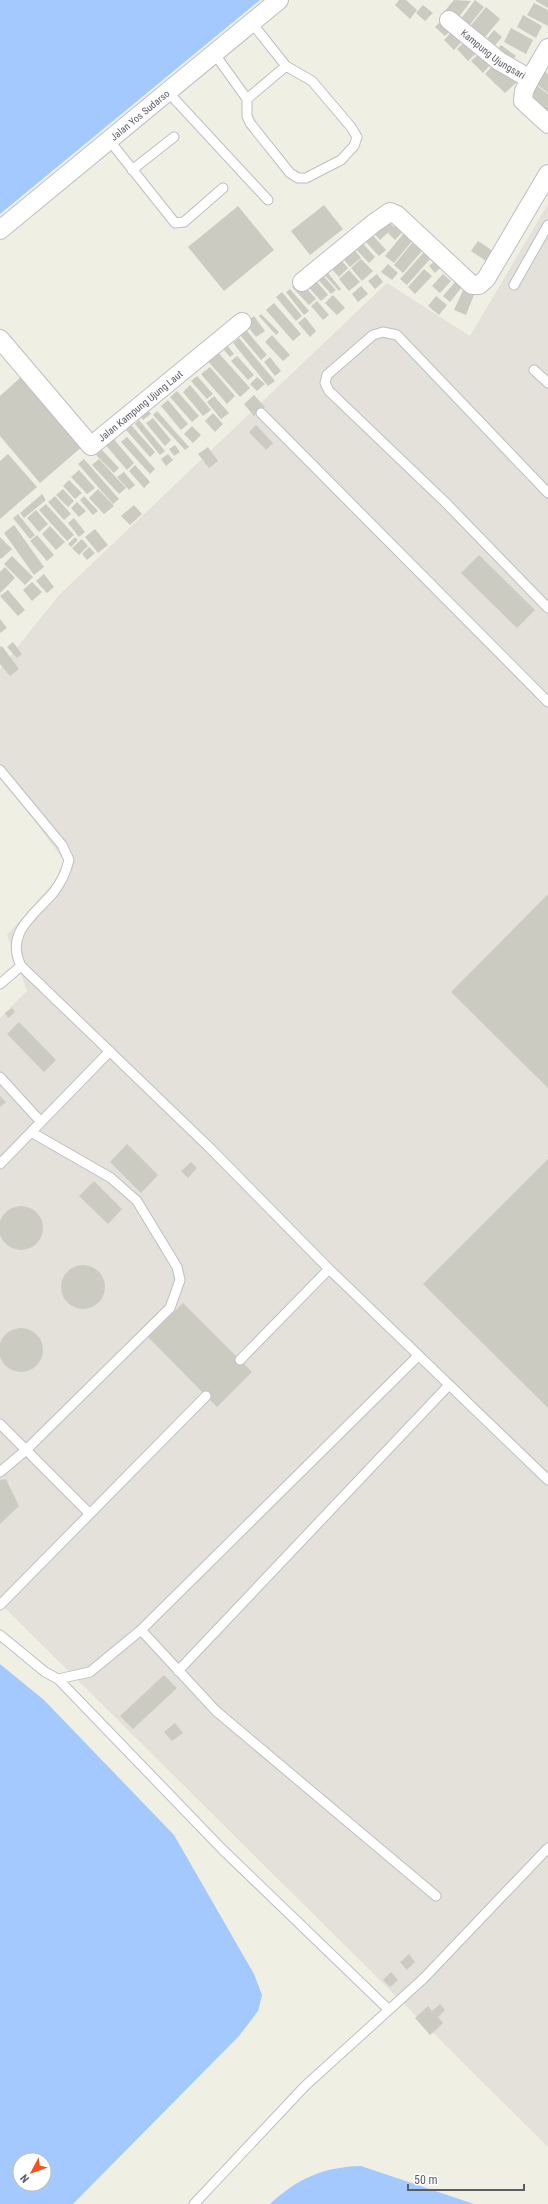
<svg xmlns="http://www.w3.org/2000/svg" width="548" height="2204" viewBox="0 0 548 2204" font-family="'Roboto Condensed',sans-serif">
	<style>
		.industrial { fill: #e3e1da }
		.water { fill: #a3c9ff; fill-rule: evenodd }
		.building { fill: #cccbc2 }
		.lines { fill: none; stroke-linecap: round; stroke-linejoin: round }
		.service-casing { stroke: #bdbfc5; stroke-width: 11 }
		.minor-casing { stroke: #bdbfc5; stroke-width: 20 }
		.service { stroke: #fff; stroke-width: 9 }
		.minor { stroke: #fff; stroke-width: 18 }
		.labels { text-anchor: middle; stroke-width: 4; stroke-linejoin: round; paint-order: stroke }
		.street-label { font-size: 10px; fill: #5b5e65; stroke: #fff }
	</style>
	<rect width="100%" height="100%" fill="#efefe3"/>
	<!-- industrial -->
	<path class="industrial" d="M 548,204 L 548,2147 L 0,1603 L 0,1018 L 27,991 L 7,935 L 68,866 L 0,774 L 0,669 L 59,595 L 387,283 L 470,336 Z"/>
	<!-- water -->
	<path class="water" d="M 0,0 L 260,0 L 0,214 Z
		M 0,1664 L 44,1700 L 174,1835 L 254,1974 L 262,1995 L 258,2011 L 239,2036 L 73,2204 L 0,2204 ZM 20,2160 L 44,2160 L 44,2184 L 20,2184 Z
		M 361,2166 L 474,2204 L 270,2204 C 298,2178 324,2167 361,2166 Z"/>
	<!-- building -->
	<path class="building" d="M 399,0 L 406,0 L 417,10 L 410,19 L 395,5 Z
		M 454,0 L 471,1 L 455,22 L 443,13 Z
		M 475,0 L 484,7 L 468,27 L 460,20 Z
		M 536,0 L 548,0 L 548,8 L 536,1 Z
		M 534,3 L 548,10 L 548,26 L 527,15 Z
		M 423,5 L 433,13 L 425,21 L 416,13 Z
		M 486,7 L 500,19 L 481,42 L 467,30 Z
		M 523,15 L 542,26 L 536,38 L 517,27 Z
		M 444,18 L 454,28 L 445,36 L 435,27 Z
		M 456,27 L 466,37 L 454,50 L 444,40 Z
		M 511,28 L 533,40 L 526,54 L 504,42 Z
		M 494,30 L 502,37 L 491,50 L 483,44 Z
		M 468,38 L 479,50 L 468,61 L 457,49 Z
		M 501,45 L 516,56 L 509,65 L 494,54 Z
		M 483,50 L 494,61 L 483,73 L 471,61 Z
		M 496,62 L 517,82 L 505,93 L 485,74 Z
		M 540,68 L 548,74 L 548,93 L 531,80 Z
		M 536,85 L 548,94 L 548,113 L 526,101 Z
		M 324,205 L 343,229 L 310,255 L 291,231 Z
		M 238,206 L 274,250 L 224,291 L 188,247 Z
		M 385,217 L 394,227 L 399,222 L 405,229 L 395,240 L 388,233 L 392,229 L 380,240 L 371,230 Z
		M 368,230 L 386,250 L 379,256 L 361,237 Z
		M 404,233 L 413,240 L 394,263 L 385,256 Z
		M 358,238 L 375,257 L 369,263 L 351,244 Z
		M 478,241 L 493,251 L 486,261 L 471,251 Z
		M 412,243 L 422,251 L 403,273 L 394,265 Z
		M 352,247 L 361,258 L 350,267 L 341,256 Z
		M 424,252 L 431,258 L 407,285 L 400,279 Z
		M 339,258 L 348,268 L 339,277 L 330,267 Z
		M 361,259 L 373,271 L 362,281 L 351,268 Z
		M 436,260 L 442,266 L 435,273 L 429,266 Z
		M 388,264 L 398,273 L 392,280 L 381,272 Z
		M 324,268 L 341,289 L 339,291 L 321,271 Z
		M 424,269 L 432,276 L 415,294 L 408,287 Z
		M 349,270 L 360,282 L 349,291 L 339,279 Z
		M 319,271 L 336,290 L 331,294 L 314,275 Z
		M 377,274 L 383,282 L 375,289 L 368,281 Z
		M 443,274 L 451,281 L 440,293 L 432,286 Z
		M 313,277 L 328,295 L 321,301 L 305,283 Z
		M 299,280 L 316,299 L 309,305 L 292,287 Z
		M 455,282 L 462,287 L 450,302 L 443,296 Z
		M 361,286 L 368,294 L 358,302 L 352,294 Z
		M 290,289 L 309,311 L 304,315 L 286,292 Z
		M 463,290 L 474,295 L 466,315 L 454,310 Z
		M 282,292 L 302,316 L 296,321 L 276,297 Z
		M 333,295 L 345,308 L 337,315 L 325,303 Z
		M 436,296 L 447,305 L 439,315 L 428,306 Z
		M 317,301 L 329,315 L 323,320 L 311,306 Z
		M 274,303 L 301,334 L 293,341 L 266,310 Z
		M 261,314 L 279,332 L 276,335 L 259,316 Z
		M 254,316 L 265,331 L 256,337 L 245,323 Z
		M 305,317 L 316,331 L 310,337 L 298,323 Z
		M 242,325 L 267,355 L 261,360 L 236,330 Z
		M 272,335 L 290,355 L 283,361 L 265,342 Z
		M 239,338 L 275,381 L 268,386 L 233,343 Z
		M 227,345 L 234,354 L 230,357 L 223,349 Z
		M 215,349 L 250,388 L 240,397 L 205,358 Z
		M 237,356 L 254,375 L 248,380 L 231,361 Z
		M 270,357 L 281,371 L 275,376 L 264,362 Z
		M 210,367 L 235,396 L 227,404 L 201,374 Z
		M 197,376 L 213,394 L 207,399 L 191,381 Z
		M 21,377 L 83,446 L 40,483 L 0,436 L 0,396 Z
		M 257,377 L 265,384 L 257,391 L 250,384 Z
		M 190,385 L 211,410 L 203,416 L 183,392 Z
		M 177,391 L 199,416 L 192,422 L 170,397 Z
		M 254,395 L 265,407 L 254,416 L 244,404 Z
		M 214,396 L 229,413 L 221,419 L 207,402 Z
		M 168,400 L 188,424 L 181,430 L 161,406 Z
		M 145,407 L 151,414 L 143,420 L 137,412 Z
		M 157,411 L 189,447 L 185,450 L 153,415 Z
		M 213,413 L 223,424 L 215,432 L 205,421 Z
		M 153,418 L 171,440 L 165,446 L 146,423 Z
		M 139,420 L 165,451 L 160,455 L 135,424 Z
		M 131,425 L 155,452 L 150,457 L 126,430 Z
		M 256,425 L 273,443 L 266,450 L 249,432 Z
		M 192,426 L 201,435 L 193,443 L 184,434 Z
		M 111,436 L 134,463 L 127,470 L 103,442 Z
		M 127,437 L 155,469 L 150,474 L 121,442 Z
		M 175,445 L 180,452 L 174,456 L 169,449 Z
		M 208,447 L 218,461 L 209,468 L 198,454 Z
		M 102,450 L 119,468 L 114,473 L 96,455 Z
		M 8,454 L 37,487 L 0,519 L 0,461 Z
		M 168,454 L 173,460 L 166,466 L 161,459 Z
		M 84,459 L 119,499 L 113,504 L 78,464 Z
		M 99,459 L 126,488 L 119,494 L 92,465 Z
		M 135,465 L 150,482 L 144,488 L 129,471 Z
		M 79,470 L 95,488 L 87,494 L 71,477 Z
		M 124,472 L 135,485 L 129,490 L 117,477 Z
		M 69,480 L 82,493 L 75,499 L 63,486 Z
		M 63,489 L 74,501 L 68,507 L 56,495 Z
		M 98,489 L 114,506 L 104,514 L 89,498 Z
		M 42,494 L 46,500 L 24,518 L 20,513 Z
		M 55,496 L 71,514 L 64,520 L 48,502 Z
		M 84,496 L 98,511 L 93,515 L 80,500 Z
		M 77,502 L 86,511 L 79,517 L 71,508 Z
		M 46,504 L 74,535 L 67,541 L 39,510 Z
		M 134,505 L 142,514 L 130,525 L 121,516 Z
		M 36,510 L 48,524 L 39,532 L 27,518 Z
		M 18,514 L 35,535 L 30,539 L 13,518 Z
		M 74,518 L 85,532 L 79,537 L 68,523 Z
		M 14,525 L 44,567 L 34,575 L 4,533 Z
		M 50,526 L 65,542 L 56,550 L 42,534 Z
		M 95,529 L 108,545 L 98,553 L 85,537 Z
		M 37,535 L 54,555 L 47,561 L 30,541 Z
		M 0,537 L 12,549 L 1,559 L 0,558 Z
		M 75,537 L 78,540 L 71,547 L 68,544 Z
		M 82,539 L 88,546 L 79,555 L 72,548 Z
		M 89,547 L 95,553 L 87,560 L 82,554 Z
		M 479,555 L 535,610 L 517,628 L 461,573 Z
		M 12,556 L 33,577 L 25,585 L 4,564 Z
		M 5,567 L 15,578 L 0,593 L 0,572 Z
		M 44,574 L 54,587 L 47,593 L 36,581 Z
		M 32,582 L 42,592 L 32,601 L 23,590 Z
		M 8,590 L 25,610 L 18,616 L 0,596 Z
		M 0,619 L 7,628 L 0,633 Z
		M 13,642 L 22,654 L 17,658 L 7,647 Z
		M 2,646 L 19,669 L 10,676 L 0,664 L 0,647 Z
		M 548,894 L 548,1088 L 451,992 Z
		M 12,1008 L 15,1012 L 8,1018 L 5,1013 Z
		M 19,1022 L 56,1060 L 44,1072 L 7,1034 Z
		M 0,1096 L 6,1102 L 0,1107 Z
		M 127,1144 L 158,1175 L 141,1193 L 110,1162 Z
		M 548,1159 L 548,1408 L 423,1284 Z
		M 191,1162 L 197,1168 L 188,1178 L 181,1171 Z
		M 94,1181 L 122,1209 L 108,1224 L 79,1196 Z
		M-1 1228a22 22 0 1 1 44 0a22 22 0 1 1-44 0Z
		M61 1287a22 22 0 1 1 44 0a22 22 0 1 1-44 0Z
		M 183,1303 L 252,1372 L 217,1407 L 148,1337 Z
		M-1 1350a22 22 0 1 1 44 0a22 22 0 1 1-44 0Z
		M 6,1479 L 19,1506 L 0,1524 L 0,1480 Z
		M 164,1675 L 177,1688 L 133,1729 L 120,1716 Z
		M 175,1723 L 183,1733 L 172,1741 L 164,1732 Z
		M 409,1954 L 415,1962 L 407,1970 L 400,1962 Z
		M 391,1972 L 398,1980 L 390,1987 L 383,1980 Z
		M 440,2004 L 445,2010 L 438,2017 L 443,2023 L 430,2035 L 415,2018 L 428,2006 L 432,2011 Z"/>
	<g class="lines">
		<!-- service casing -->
		<g class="service-casing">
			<path id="service" d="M 214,53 L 247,99 L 247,116 L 250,123 L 290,173 L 298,178 L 306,178 L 341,160 L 354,146 L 357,137 L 351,127 L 312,81 L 286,66 L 251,22
				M 167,91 L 268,200
				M 247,99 L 286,66
				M 109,140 L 175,223 L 184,222 L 223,188
				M 132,170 L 174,137
				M 514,285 L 548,225
				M 534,370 L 548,383
				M 261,413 L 548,702
				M 548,493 L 397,335 L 383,332 L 373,335 L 327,375 L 325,383 L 329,391 L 445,502 L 548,608
				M 0,770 L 62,845 L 69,860 C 66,872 61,883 53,893 C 33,916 5,933 21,966 L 210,1148 L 329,1269
				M 0,984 L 21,966
				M 0,1077 L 41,1122
				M 0,1164 L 110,1051
				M 240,1360 L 329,1269 L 548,1480
				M 0,1424 L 89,1513
				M 0,1472 L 26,1450 L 170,1308 L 180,1280 L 177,1267 L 137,1201 L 111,1178 L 31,1132
				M 0,1605 L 206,1396
				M 141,1630 L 216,1711 L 436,1896
				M 0,1635 L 45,1672 L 58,1679 L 90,1672 L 141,1630 L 418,1356
				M 178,1671 L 449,1385
				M 58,1679 L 222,1849 L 389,2010
				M 194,2204 L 305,2086 L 424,1978 L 548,1848"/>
		</g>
		<!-- minor casing -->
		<g class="minor-casing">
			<g id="minor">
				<path id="s1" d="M 449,20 L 499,61 L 530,79 L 548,48"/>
				<path d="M 530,79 L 524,91 L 523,101 L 548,124"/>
				<path id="s2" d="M 0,230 L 279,0"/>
				<path d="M 302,282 L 374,223 L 390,212 L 397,215 L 472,285 L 479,285 L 486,279 L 548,174"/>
				<path id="s3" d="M 0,339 L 91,446 L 242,322"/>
			</g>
		</g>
		<!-- service -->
		<use href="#service" class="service"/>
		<!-- minor -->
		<use href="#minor" class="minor"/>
	</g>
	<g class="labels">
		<!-- street labels -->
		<g class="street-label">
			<text dy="4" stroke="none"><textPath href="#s1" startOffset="56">Kampung Ujungsari</textPath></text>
			<text dy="4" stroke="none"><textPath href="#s2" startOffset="181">Jalan Yos Sudarso</textPath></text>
			<text dy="4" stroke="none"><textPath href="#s3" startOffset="204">Jalan Kampung Ujung Laut</textPath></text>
		</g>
	</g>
	<!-- north arrow -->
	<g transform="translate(32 2172) rotate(229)"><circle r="19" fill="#ffffff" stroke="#bdbfc1"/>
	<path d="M0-3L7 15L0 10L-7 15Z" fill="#fc501c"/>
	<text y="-6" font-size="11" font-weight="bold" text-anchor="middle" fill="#5b5e65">N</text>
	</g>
	<!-- scale -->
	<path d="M408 2184v6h116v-6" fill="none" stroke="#5b5e65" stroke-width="2"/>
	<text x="414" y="2184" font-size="12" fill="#5b5e65" stroke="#ffffff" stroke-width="3" paint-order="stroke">50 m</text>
</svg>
